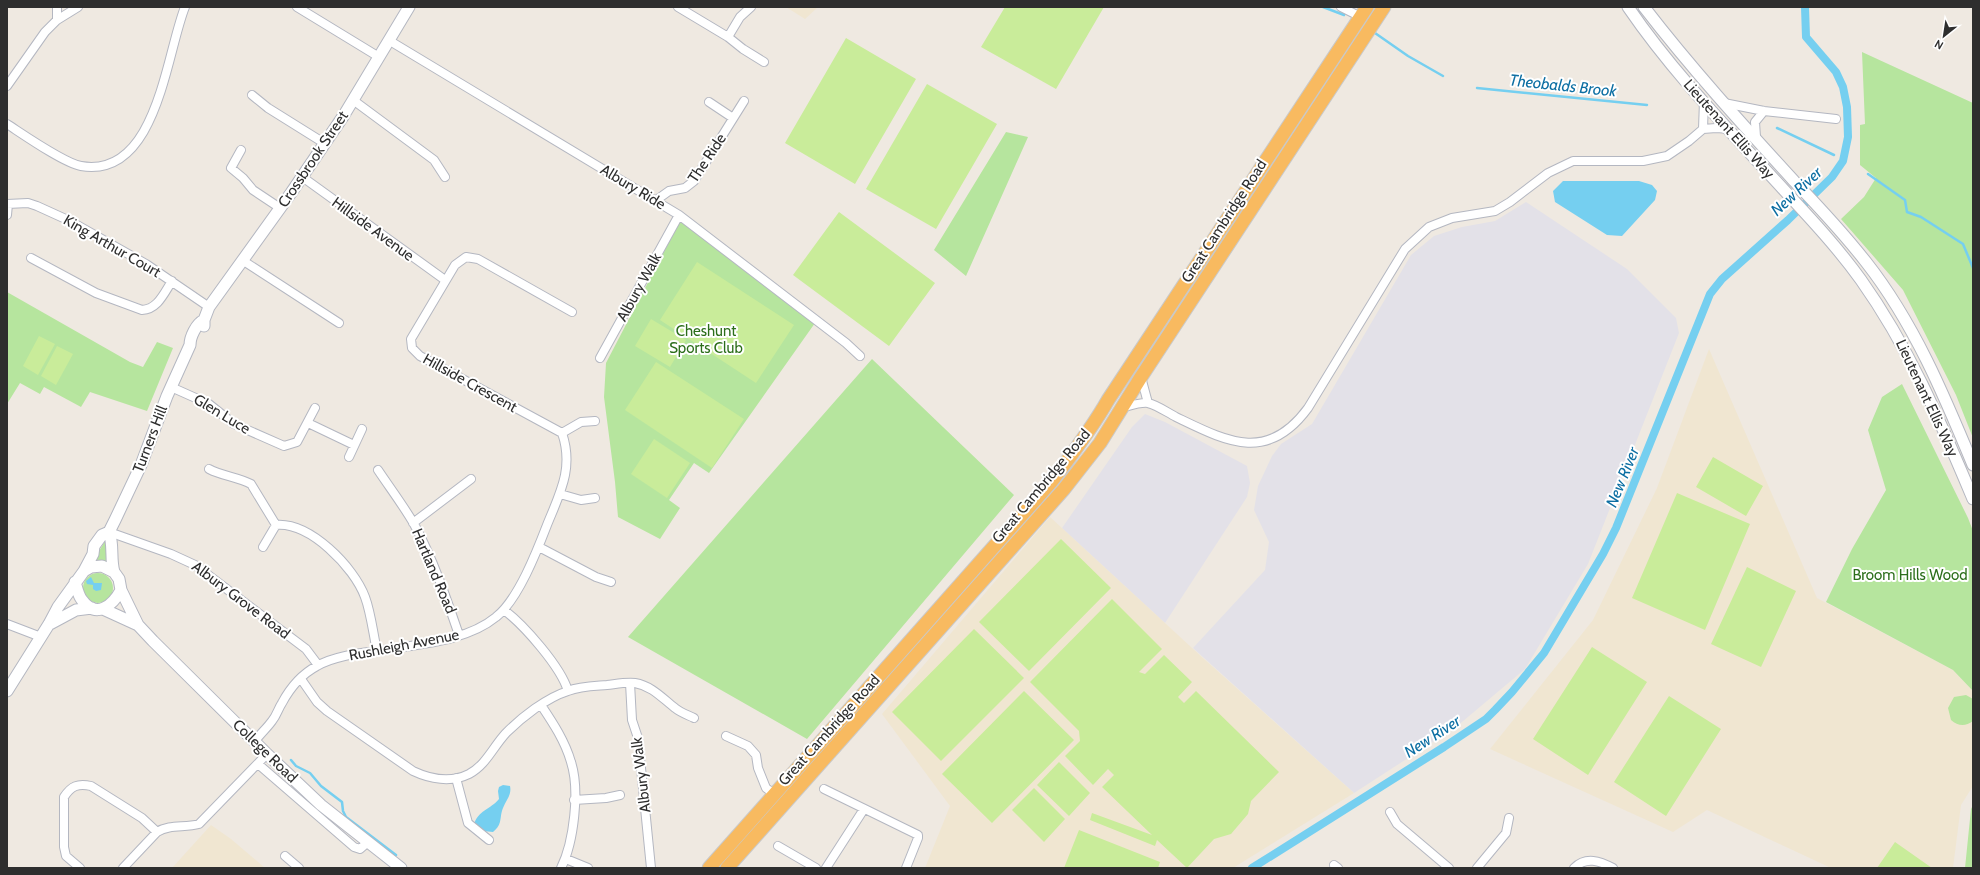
<svg xmlns="http://www.w3.org/2000/svg" width="1980" height="875" viewBox="0 0 1980 875" font-family="Cabin,sans-serif">
	<style>
		.industrial { fill: #e3e1e8 }
		.education { fill: #f0e6d1 }
		.green { fill: #b6e59e }
		.pitch { fill: #c9ec9a }
		.water { fill: #75cff0 }
		.lines { fill: none; stroke-linecap: round; stroke-linejoin: round }
		.stream { stroke: #75cff0; stroke-width: 2.5 }
		.canal { stroke: #75cff0; stroke-width: 8 }
		.minor-casing { stroke: #b4b7c1; stroke-width: 10 }
		.secondary-casing { stroke: #b4b7c1; stroke-width: 13 }
		.trunk-casing { stroke: #c9c9c9; stroke-width: 15 }
		.minor { stroke: #fff; stroke-width: 8 }
		.secondary { stroke: #fff; stroke-width: 11 }
		.trunk { stroke: #f8ba60; stroke-width: 13 }
		.labels { text-anchor: middle; stroke-width: 4; stroke-linejoin: round; paint-order: stroke }
		.street-label { font-size: 15px; fill: #2e2e2e; stroke: #fff }
		.park-label { font-size: 15px; fill: #2c6e1b; stroke: #fff }
		.water-label { font-size: 16px; font-style: italic; fill: #0d6fa3; stroke: #fff }
	</style>
	<rect width="100%" height="100%" fill="#efe9e1"/>
	<!-- industrial -->
	<path class="industrial" d="M 1526,202 L 1627,269 L 1676,318 L 1679,333 L 1588,564 L 1525,669 L 1456,727 L 1354,793 L 1193,648 L 1265,570 L 1269,542 L 1254,510 L 1258,486 L 1272,456 L 1281,444 L 1312,424 L 1411,255 L 1434,236 L 1462,227 L 1495,221 Z
		M 1145,414 L 1165,422 L 1247,466 L 1250,483 L 1247,497 L 1165,623 L 1062,528 L 1132,427 Z"/>
	<!-- education -->
	<path class="education" d="M 786,7 L 818,7 L 805,19 Z
		M 1709,349 L 1817,598 L 1953,670 L 1973,691 L 1973,786 L 1961,805 L 1953,868 L 1831,868 L 1707,810 L 1673,832 L 1490,749 L 1593,620 L 1657,488 Z
		M 1050,517 L 1204,659 L 1354,793 L 1233,868 L 925,868 L 950,806 L 882,714 Z
		M 211,825 L 231,839 L 265,868 L 172,868 Z"/>
	<!-- green -->
	<path class="green" d="M 1862,52 L 1973,103 L 1973,438 L 1956,395 L 1903,290 L 1841,219 L 1864,197 L 1876,178 L 1860,165 L 1860,125 L 1865,124 Z
		M 1006,132 L 1028,137 L 966,276 L 934,250 Z
		M 680,221 L 815,323 L 709,473 L 694,463 L 669,500 L 680,508 L 660,539 L 618,517 L 615,482 L 604,397 L 606,363 Z
		M 7,292 L 130,362 L 143,367 L 157,342 L 173,348 L 147,411 L 90,392 L 81,407 L 44,387 L 40,394 L 20,383 L 7,404 Z
		M 872,359 L 1014,495 L 807,739 L 628,637 Z
		M 1902,384 L 1968,518 L 1973,531 L 1973,691 L 1953,670 L 1826,602 L 1852,549 L 1886,490 L 1868,430 L 1882,397 Z
		M 105,541 L 107,542 L 107,562 L 94,560 Z
		M83 588a15 15 0 1 1 30 0a15 15 0 1 1-30 0Z
		M 1966,695 L 1973,699 L 1973,721 C 1965,727 1958,726 1951,720 L 1948,708 L 1954,697 Z
		M 1973,805 L 1973,868 L 1965,868 L 1971,809 Z"/>
	<!-- pitch -->
	<path class="pitch" d="M 1005,7 L 1104,7 L 1056,89 L 981,47 Z
		M 846,38 L 916,79 L 855,184 L 785,143 Z
		M 927,84 L 997,124 L 936,229 L 866,189 Z
		M 839,212 L 935,283 L 889,346 L 793,275 Z
		M 697,262 L 794,325 L 756,383 L 660,320 Z
		M 651,319 L 686,340 L 670,367 L 635,346 Z
		M 39,336 L 55,344 L 38,375 L 23,366 Z
		M 57,346 L 73,354 L 56,385 L 41,376 Z
		M 656,362 L 744,419 L 712,468 L 625,410 Z
		M 654,439 L 690,463 L 667,498 L 631,474 Z
		M 1713,457 L 1763,486 L 1746,516 L 1696,487 Z
		M 1677,493 L 1750,524 L 1705,630 L 1632,598 Z
		M 1061,539 L 1111,588 L 1029,671 L 979,622 Z
		M 1747,567 L 1796,591 L 1761,667 L 1711,644 Z
		M 1112,599 L 1162,649 L 1139,672 L 1145,674 L 1164,655 L 1192,682 L 1178,697 L 1184,703 L 1196,691 L 1279,772 L 1251,801 L 1248,814 L 1231,834 L 1214,839 L 1187,868 L 1157,840 L 1155,846 L 1090,820 L 1092,813 L 1152,835 L 1102,787 L 1114,775 L 1108,769 L 1093,785 L 1065,756 L 1080,741 L 1079,731 L 1030,682 Z
		M 974,629 L 1024,678 L 941,761 L 892,712 Z
		M 1592,647 L 1647,682 L 1588,775 L 1533,739 Z
		M 1024,691 L 1074,740 L 992,823 L 942,774 Z
		M 1669,696 L 1721,729 L 1666,816 L 1614,782 Z
		M 1059,762 L 1090,793 L 1069,816 L 1037,785 Z
		M 1034,788 L 1065,819 L 1044,842 L 1012,810 Z
		M 1079,830 L 1160,862 L 1158,868 L 1064,868 Z
		M 1895,842 L 1932,868 L 1877,868 Z"/>
	<!-- water -->
	<path class="water" d="M 1563,181 L 1639,181 L 1652,185 L 1657,191 L 1655,200 L 1622,236 L 1607,235 L 1555,202 L 1553,191 Z
		M 91,577 L 94,583 L 102,583 L 101,590 L 96,591 L 93,589 L 93,585 L 87,584 L 86,581 Z
		M 503,785 L 510,786 C 512,795 506,800 503,808 C 499,818 503,824 493,832 L 483,831 L 474,825 C 477,811 491,809 499,799 L 498,791 L 499,787 Z"/>
	<g class="lines">
		<!-- stream -->
		<path class="stream" d="M 1323,7 L 1344,15
			M 1375,33 L 1408,56 L 1443,76
			M 1477,88 L 1647,105
			M 1777,128 L 1834,155
			M 1868,174 L 1905,200 L 1907,212 L 1921,217 L 1963,244 L 1973,268
			M 291,760 L 296,766 L 310,773 L 321,786 L 342,802 L 343,811 L 346,817 L 396,855"/>
		<!-- canal -->
		<path class="canal" d="M 1252,868 L 1444,747 L 1486,719 L 1495,710 L 1512,692 L 1544,653 L 1603,554 L 1616,528 L 1710,294 L 1722,279 L 1788,220 L 1832,177 L 1843,161 L 1848,137 L 1847,107 L 1843,87 L 1836,72 L 1806,37 L 1805,7"/>
		<!-- minor casing -->
		<g class="minor-casing">
			<path id="minor" d="M 57,7 L 57,20
				M 297,7 L 379,57
				M 678,7 L 728,37 L 743,49 L 764,62
				M 1341,7 L 1361,17
				M 728,37 L 740,17 L 751,7
				M 390,41 L 679,215 L 846,343 L 860,356
				M 7,86 L 45,32 L 57,20 L 78,7
				M 252,95 L 268,108 L 324,143
				M 353,100 L 434,160 L 445,177
				M 709,102 L 733,118
				M 1724,103 L 1764,111 L 1836,119
				M 7,124 C 24,135 64,163 81,166 C 157,179 166,54 185,7
				M 1703,129 L 1704,101
				M 1756,137 L 1755,122 L 1764,111
				M 241,150 L 231,168 L 243,178 L 253,190 L 280,208
				M 301,176 L 445,280
				M 655,201 L 669,191 L 685,188 L 694,181 L 744,101
				M 7,204 L 28,203 L 37,206 L 70,221 L 146,264 L 209,307
				M 7,215 L 8,204
				M 31,258 L 96,293 L 142,310 C 158,309 164,293 172,281
				M 242,260 L 339,323
				M 600,358 L 679,215
				M 1141,377 L 1148,403
				M 171,387 L 209,404 L 234,424 L 284,446 L 297,442 L 315,408
				M 1121,408 C 1129,406 1140,402 1148,403 C 1157,405 1168,413 1176,417 C 1226,441 1267,464 1308,408 L 1405,249 L 1429,227 L 1452,218 L 1495,211 L 1510,202 L 1548,173 L 1573,161 L 1643,161 L 1667,156 L 1689,141 L 1703,129 L 1716,128 L 1730,129
				M 308,423 L 354,445
				M 562,433 L 420,356 L 412,348 L 411,339 L 455,265 L 466,257 L 478,259 L 572,312
				M 349,457 L 362,429
				M 209,469 C 222,476 238,477 251,484 L 276,525 C 310,522 354,567 365,597 C 371,613 373,633 377,651
				M 378,470 C 390,488 403,505 414,524 C 433,559 446,597 459,635
				M 560,494 L 581,500 L 595,498
				M 413,523 L 471,479
				M 109,532 L 171,554 L 195,565 L 306,649 L 318,665
				M 263,547 L 276,525
				M 539,547 L 596,577 L 611,582
				M 504,610 C 524,625 561,667 568,691
				M 7,624 L 41,637
				M 301,679 L 317,702 L 327,711 L 413,771 C 430,779 451,783 469,774 C 486,765 493,747 506,733 C 522,717 546,698 568,691 C 580,686 595,686 607,685 C 616,684 626,682 635,683 C 652,686 662,698 675,708 C 681,713 688,715 694,718
				M 630,683 L 632,720 L 638,738 L 651,868
				M 541,705 C 553,723 565,741 571,762 C 580,790 574,842 561,868
				M 726,736 L 748,746 L 756,755 L 758,768 L 766,788 L 774,794
				M 255,741 C 260,734 267,728 272,721 C 277,715 278,709 282,703 C 290,688 302,674 317,666 C 336,655 363,653 384,650 C 420,644 467,641 496,617 C 518,600 537,551 547,525 C 560,493 574,468 562,433 L 581,422 L 595,421
				M 258,764 L 354,847 L 360,849 L 368,842
				M 456,778 L 468,823 L 489,840
				M 824,789 L 918,835 L 918,838 L 906,868
				M 574,800 L 606,798 L 620,795
				M 1390,812 L 1397,824 L 1449,868
				M 778,846 L 816,868
				M 285,856 L 299,868
				M 566,859 L 588,868
				M 1334,865 L 1338,868
				M 80,868 L 66,856 L 64,847 L 64,797 C 71,786 78,783 91,786 L 142,818 L 157,832
				M 123,868 L 157,832 C 170,824 184,828 199,824 L 267,754
				M 826,868 L 864,809
				M 1477,868 L 1506,833 L 1509,818
				M 1574,868 C 1586,856 1600,861 1613,868"/>
		</g>
		<!-- secondary casing -->
		<g class="secondary-casing">
			<path id="secondary" d="M 1628,7 C 1673,73 1730,131 1784,190 C 1811,219 1838,248 1861,280 C 1910,349 1940,421 1973,499
				M 1644,7 C 1691,68 1742,124 1794,181 C 1819,207 1844,234 1866,262 C 1914,323 1944,395 1973,465
				M 204,326 L 204,320 L 209,307 L 291,193 L 344,115 L 409,7
				M 109,532 C 114,545 110,559 114,572
				M 84,571 L 91,567 L 102,566 L 114,572 L 119,579 L 121,590 L 138,625 L 153,641 L 267,754 L 321,805 L 401,868
				M 75,582 C 77,588 78,595 82,600 C 96,620 113,605 121,590
				M 103,609 L 138,625
				M 50,624 L 76,610 L 92,608
				M 7,691 L 49,624 L 58,607 L 84,571 L 93,554 L 94,546 L 102,535 L 109,532 L 115,520 L 141,465 L 167,396 L 190,345 C 190,337 196,324 204,320"/>
		</g>
		<!-- trunk casing -->
		<g class="trunk-casing">
			<path id="trunk" d="M 709,868 L 1052,481 C 1072,454 1091,430 1108,400 L 1367,7
				M 727,868 L 1064,489 L 1100,443 L 1141,377 L 1384,7"/>
		</g>
		<!-- minor -->
		<use href="#minor" class="minor"/>
		<!-- secondary -->
		<use href="#secondary" class="secondary"/>
		<!-- trunk -->
		<use href="#trunk" class="trunk"/>
	</g>
	<g class="labels">
		<!-- street labels -->
		<g class="street-label">
			<text transform="translate(1729 129) rotate(48)" y="5">Lieutenant Ellis Way</text>
			<text transform="translate(707 158) rotate(-56)" y="5">The Ride</text>
			<text transform="translate(313 159) rotate(-56)" y="5">Crossbrook Street</text>
			<text transform="translate(633 187) rotate(31)" y="5">Albury Ride</text>
			<text transform="translate(1224 221) rotate(-57)" y="5">Great Cambridge Road</text>
			<text transform="translate(373 229) rotate(36)" y="5">Hillside Avenue</text>
			<text transform="translate(112 246) rotate(30)" y="5">King Arthur Court</text>
			<text transform="translate(639 287) rotate(-61)" y="5">Albury Walk</text>
			<text transform="translate(470 383) rotate(29)" y="5">Hillside Crescent</text>
			<text transform="translate(1927 398) rotate(65)" y="5">Lieutenant Ellis Way</text>
			<text transform="translate(222 414) rotate(31)" y="5">Glen Luce</text>
			<text transform="translate(150 439) rotate(-69)" y="5">Turners Hill</text>
			<text transform="translate(1041 486) rotate(-50)" y="5">Great Cambridge Road</text>
			<text transform="translate(434 571) rotate(67)" y="5">Hartland Road</text>
			<text transform="translate(241 600) rotate(37)" y="5">Albury Grove Road</text>
			<text transform="translate(404 645) rotate(-11)" y="5">Rushleigh Avenue</text>
			<text transform="translate(829 730) rotate(-48)" y="5">Great Cambridge Road</text>
			<text transform="translate(265 751) rotate(44)" y="5">College Road</text>
			<text transform="translate(641 775) rotate(-97)" y="5">Albury Walk</text>
		</g>
		<!-- park labels -->
		<g class="park-label">
			<text x="706" y="336">Cheshunt<tspan x="706" dy="17">Sports Club</tspan></text>
			<text x="1910" y="580">Broom Hills Wood</text>
		</g>
		<!-- water labels -->
		<g class="water-label">
			<text transform="translate(1563 85) rotate(6)" y="6">Theobalds Brook</text>
			<text transform="translate(1796 191) rotate(-43)" y="6">New River</text>
			<text transform="translate(1622 477) rotate(-68)" y="6">New River</text>
			<text transform="translate(1432 736) rotate(-33)" y="6">New River</text>
		</g>
	</g>
	<!-- border -->
	<rect width="1980" height="875" fill="none" stroke="#2e2e2e" stroke-width="16"/>
	<!-- north arrow -->
	<g transform="translate(1944 36) rotate(210)" stroke="#ffffff" stroke-width="3" paint-order="stroke">
	<path d="M0-3L7 15L0 10L-7 15Z" fill="#2e2e2e"/>
	<text y="-6" font-size="11" font-weight="bold" text-anchor="middle" fill="#2e2e2e">N</text>
	</g>
</svg>
